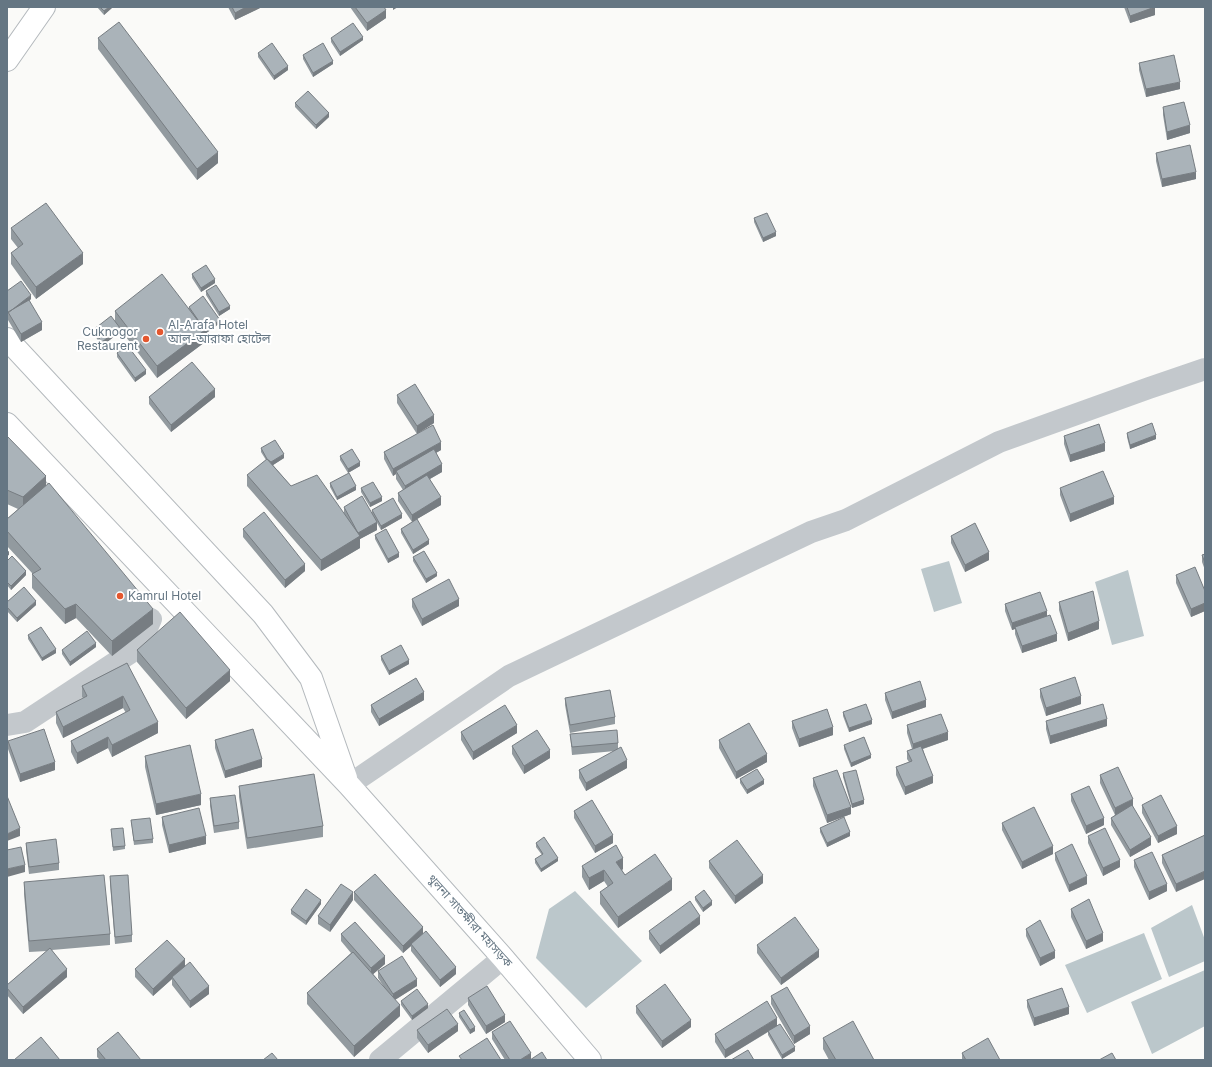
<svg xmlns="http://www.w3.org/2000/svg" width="1212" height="1067" viewBox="0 0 1212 1067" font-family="Inter,'Noto Sans Bengali',sans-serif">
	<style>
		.water { fill: #bbc7cb }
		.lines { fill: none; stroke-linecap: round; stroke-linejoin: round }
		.highway-casing { stroke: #b4b9bd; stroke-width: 24 }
		.street { stroke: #c3c8cc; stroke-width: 22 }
		.highway { stroke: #fff; stroke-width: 22 }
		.wall { fill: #929a9f }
		.shaded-wall { fill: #777d82 }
		.building { fill: #aab3b9; stroke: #777d82 }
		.poi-dot { fill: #e4572e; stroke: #fff; stroke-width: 1.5 }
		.labels { text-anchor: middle; stroke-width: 4; stroke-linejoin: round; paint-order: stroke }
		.poi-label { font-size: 12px; fill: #657683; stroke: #fff; text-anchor: start }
		.street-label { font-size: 12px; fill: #657683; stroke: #fff }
	</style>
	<rect width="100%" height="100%" fill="#fafaf8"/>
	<!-- water -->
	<path class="water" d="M 949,561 L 962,603 L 934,612 L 921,569 Z
		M 1128,570 L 1144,636 L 1112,645 L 1095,582 Z
		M 575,891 L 642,961 L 586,1008 L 536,958 L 549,909 Z
		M 1192,905 L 1205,940 L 1205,961 L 1169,977 L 1151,928 Z
		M 1144,933 L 1162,979 L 1087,1013 L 1065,965 Z
		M 1205,970 L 1205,1026 L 1152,1054 L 1131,1002 Z"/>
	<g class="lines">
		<!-- highway casing -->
		<g class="highway-casing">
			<path id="highway" d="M 7,60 L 44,7
				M 7,339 L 263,614 L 311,678 L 346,778
				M 7,424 L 349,785 L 503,958 L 590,1060"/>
		</g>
		<!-- street -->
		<path class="street" d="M 7,725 L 25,722 L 139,647 L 151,619
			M 349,785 L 509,676 L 811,532 L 846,520 L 999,442 L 1149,388 L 1205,369
			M 380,1060 L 503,958"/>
		<!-- highway -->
		<use href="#highway" class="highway"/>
	</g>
	<!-- wall -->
	<path class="wall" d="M 97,7 L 113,7 L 104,15 Z
		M 228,7 L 260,7 L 260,8 L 235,20 Z
		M 350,7 L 384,7 L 386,18 L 367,31 Z
		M 1124,7 L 1155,7 L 1155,15 L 1130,23 Z
		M 98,38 L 218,163 L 197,180 L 98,49 Z
		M 331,38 L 363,40 L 340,56 L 331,42 Z
		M 258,53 L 288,70 L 274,80 L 258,57 Z
		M 303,55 L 333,64 L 313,77 L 303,59 Z
		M 1139,63 L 1180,89 L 1146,97 L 1139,70 Z
		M 295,103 L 329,117 L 316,129 L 295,107 Z
		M 1163,107 L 1190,133 L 1167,140 L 1163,115 Z
		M 1156,153 L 1196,179 L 1162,187 L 1156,161 Z
		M 754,218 L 776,236 L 763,242 L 754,222 Z
		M 11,228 L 83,264 L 36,299 L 11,264 L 11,253 L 18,248 L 11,239 Z
		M 192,274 L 215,283 L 201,292 L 192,278 Z
		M 7,291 L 31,299 L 29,301 L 42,330 L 21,342 L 8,320 L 8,316 L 7,315 Z
		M 206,291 L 230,309 L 219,316 L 206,295 Z
		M 189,307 L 220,323 L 205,334 L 205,333 L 205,342 L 157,378 L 120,329 L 120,332 L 102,346 L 93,333 L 93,330 L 115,321 L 115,311 L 189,310 Z
		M 117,353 L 146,374 L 135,382 L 117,357 Z
		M 1204,387 L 1205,387 L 1205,398 L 1204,395 Z
		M 397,395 L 434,423 L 418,433 L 441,450 L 436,453 L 442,472 L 430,479 L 441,505 L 417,519 L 429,544 L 413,554 L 401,533 L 401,529 L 412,522 L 398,501 L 398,493 L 403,490 L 396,479 L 396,474 L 393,476 L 384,459 L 384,452 L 417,434 L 397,403 Z
		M 149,397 L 215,397 L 171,432 L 149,404 Z
		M 1127,433 L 1156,439 L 1130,449 L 1127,437 Z
		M 7,436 L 46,485 L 153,624 L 112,656 L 76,618 L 65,624 L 32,588 L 32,573 L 7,546 L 7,519 L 18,509 L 7,504 Z
		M 1064,436 L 1105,451 L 1070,462 L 1064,444 Z
		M 261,448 L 284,458 L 273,465 L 291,486 L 344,514 L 344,507 L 377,530 L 360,539 L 360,548 L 321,571 L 247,486 L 247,475 L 266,460 L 261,452 Z
		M 340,456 L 360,466 L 348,473 L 340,460 Z
		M 330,483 L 356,490 L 337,500 L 330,487 Z
		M 361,488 L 382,501 L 370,507 L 361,492 Z
		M 1060,488 L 1114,504 L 1070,522 L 1060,495 Z
		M 372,510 L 402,518 L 381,530 L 372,514 Z
		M 243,529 L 305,571 L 285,588 L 243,537 Z
		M 375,535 L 399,557 L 388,563 L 375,539 Z
		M 951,536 L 989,560 L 965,572 L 951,543 Z
		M 1205,554 L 1205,570 L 1202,562 L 1202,555 Z
		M 413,557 L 437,576 L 426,583 L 413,561 Z
		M 7,561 L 26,575 L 11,590 L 7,585 Z
		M 1176,575 L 1205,591 L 1205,611 L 1191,617 L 1176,583 Z
		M 412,599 L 459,606 L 422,626 L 412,607 Z
		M 7,602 L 36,605 L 17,622 L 7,611 Z
		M 1059,602 L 1099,629 L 1068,641 L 1059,610 Z
		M 1005,604 L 1047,616 L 1057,641 L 1022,653 L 1015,634 L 1015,629 L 1012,630 L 1005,611 Z
		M 28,635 L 56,653 L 42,661 L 28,639 Z
		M 96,647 L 70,666 L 62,654 L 62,650 Z
		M 137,650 L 230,681 L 186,719 L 137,662 Z
		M 381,656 L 409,664 L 389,675 L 381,660 Z
		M 127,663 L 158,733 L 112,757 L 108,748 L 77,764 L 71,752 L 71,741 L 126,713 L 123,708 L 63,738 L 56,723 L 56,712 L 83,698 L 82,697 L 82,686 Z
		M 1040,689 L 1081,704 L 1046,716 L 1040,697 Z
		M 885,693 L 926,707 L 892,719 L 885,700 Z
		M 565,698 L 615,717 L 615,724 L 570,733 L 565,705 Z
		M 424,700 L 379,726 L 371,712 L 371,705 Z
		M 843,712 L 872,724 L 849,732 L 843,716 Z
		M 792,721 L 833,735 L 799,747 L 792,728 Z
		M 1046,721 L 1107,726 L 1050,744 L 1046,729 Z
		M 907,725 L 948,740 L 923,749 L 933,783 L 905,795 L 896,775 L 896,767 L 909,762 L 907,759 L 907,751 L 912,749 L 907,733 Z
		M 461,732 L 517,733 L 473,760 L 461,740 Z
		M 570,734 L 618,743 L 618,749 L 627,768 L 586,791 L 579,778 L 579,770 L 615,751 L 572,755 Z
		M 215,740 L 262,767 L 225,778 L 215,748 Z
		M 719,740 L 767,762 L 736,779 L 719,748 Z
		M 8,741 L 55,770 L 20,782 L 8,749 Z
		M 844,745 L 871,758 L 851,767 L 844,749 Z
		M 512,746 L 550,758 L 524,774 L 512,754 Z
		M 145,756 L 201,805 L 156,815 L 145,767 Z
		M 843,773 L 864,804 L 852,808 L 843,777 Z
		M 1100,775 L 1133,807 L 1151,845 L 1130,857 L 1111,825 L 1111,818 L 1115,815 L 1100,783 Z
		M 813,778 L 851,814 L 827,823 L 813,786 Z
		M 740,779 L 764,784 L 747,794 L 740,783 Z
		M 239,786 L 323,826 L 323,837 L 247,849 L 239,797 Z
		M 1071,794 L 1104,825 L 1086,834 L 1071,801 Z
		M 210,798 L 239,822 L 239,829 L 214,833 L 210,806 Z
		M 1142,805 L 1177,834 L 1158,843 L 1142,813 Z
		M 574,811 L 613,843 L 595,853 L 574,818 Z
		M 162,817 L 206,844 L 169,853 L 162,825 Z
		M 131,820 L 153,839 L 153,843 L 134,845 Z
		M 1002,823 L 1053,854 L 1022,869 L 1002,830 Z
		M 820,828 L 850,836 L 827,847 L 820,832 Z
		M 111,829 L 125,846 L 125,849 L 113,851 Z
		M 1205,835 L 1176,892 L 1162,863 L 1162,855 Z
		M 1088,836 L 1120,867 L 1103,876 L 1088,843 Z
		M 26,843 L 59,863 L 59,870 L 29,874 L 26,850 Z
		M 536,843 L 558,861 L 541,872 L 535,863 L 535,859 L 542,855 L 536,847 Z
		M 1055,853 L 1087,884 L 1069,892 L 1055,860 Z
		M 1134,860 L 1167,891 L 1149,900 L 1134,867 Z
		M 709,861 L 763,883 L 735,904 L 709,868 Z
		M 582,866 L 623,869 L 622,870 L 625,875 L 672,890 L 618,928 L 600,904 L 600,892 L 608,887 L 604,881 L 589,890 L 582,877 Z
		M 110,876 L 132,935 L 132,942 L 115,944 L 110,884 Z
		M 24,882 L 110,934 L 110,945 L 52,950 L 67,977 L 23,1014 L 7,995 L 7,985 L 47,951 L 29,952 L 24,894 Z
		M 354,892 L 423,934 L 456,974 L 440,987 L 411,951 L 411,946 L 403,953 L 354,900 Z
		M 695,897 L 712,905 L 703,912 L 695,900 Z
		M 353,900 L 330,932 L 318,924 L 318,916 Z
		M 321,904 L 306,925 L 291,914 L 291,910 Z
		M 1071,909 L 1103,941 L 1086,949 L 1071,917 Z
		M 700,924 L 660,954 L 649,939 L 649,931 Z
		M 1026,929 L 1055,958 L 1040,966 L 1026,936 Z
		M 341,934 L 385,964 L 373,974 L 384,987 L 378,978 L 378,971 L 417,986 L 395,1000 L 400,1016 L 354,1057 L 307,1004 L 307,993 L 351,953 L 341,941 Z
		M 757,945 L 819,957 L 781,985 L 757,953 Z
		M 185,967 L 209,994 L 190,1008 L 172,985 L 172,979 L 153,996 L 135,977 L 135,969 Z
		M 771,996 L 810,1034 L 794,1044 L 771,1004 Z
		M 468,998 L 505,1022 L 486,1034 L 468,1005 Z
		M 1027,1000 L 1069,1014 L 1034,1026 L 1027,1007 Z
		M 401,1001 L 428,1008 L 412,1020 L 401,1005 Z
		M 636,1006 L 691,1027 L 662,1048 L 636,1013 Z
		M 459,1013 L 475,1031 L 470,1034 L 459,1017 Z
		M 777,1025 L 795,1051 L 782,1059 L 768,1035 L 768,1032 L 725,1058 L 715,1042 L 715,1034 Z
		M 417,1030 L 458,1031 L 428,1053 L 417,1038 Z
		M 492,1032 L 531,1060 L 547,1060 L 505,1060 L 492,1039 Z
		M 823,1038 L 874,1060 L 829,1060 L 823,1049 Z
		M 97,1049 L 141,1060 L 100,1060 L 97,1057 Z
		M 962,1053 L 1000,1060 L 962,1060 Z"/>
	<!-- shaded-wall -->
	<path class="shaded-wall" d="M 109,7 L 113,7 L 104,15 L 104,11 Z
		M 246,7 L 260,7 L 260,8 L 235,20 L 235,13 Z
		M 393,7 L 398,7 L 393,10 Z
		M 1155,7 L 1155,15 L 1130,23 L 1130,16 Z
		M 386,10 L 386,18 L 367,31 L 367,23 Z
		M 363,37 L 363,40 L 340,56 L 340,52 Z
		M 333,61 L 333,64 L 313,77 L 313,73 Z
		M 288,66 L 288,70 L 274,80 L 274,76 Z
		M 1180,82 L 1180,89 L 1146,97 L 1146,89 Z
		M 329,113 L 329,117 L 316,129 L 316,125 Z
		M 1190,125 L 1190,133 L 1167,140 L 1167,132 Z
		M 218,152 L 218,163 L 197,180 L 197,169 Z
		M 1196,172 L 1196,179 L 1162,187 L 1162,179 Z
		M 776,232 L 776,236 L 763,242 L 763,238 Z
		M 83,253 L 83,264 L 36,299 L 36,287 Z
		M 215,279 L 215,283 L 201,292 L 201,288 Z
		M 31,295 L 31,299 L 10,315 L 8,312 L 8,316 L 8,313 Z
		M 230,306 L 230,309 L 219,316 L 219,312 Z
		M 220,320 L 220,323 L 205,334 L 205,330 Z
		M 42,322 L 42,330 L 21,342 L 21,334 Z
		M 120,328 L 120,332 L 102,346 L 102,342 Z
		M 205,330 L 205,342 L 157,378 L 157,366 Z
		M 146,370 L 146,374 L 135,382 L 135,378 Z
		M 215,389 L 215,397 L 171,432 L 171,425 Z
		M 434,415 L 434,423 L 417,434 L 417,426 Z
		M 1156,435 L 1156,439 L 1130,449 L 1130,445 Z
		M 441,442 L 441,450 L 398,474 L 396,471 L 396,474 L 393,476 L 393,469 Z
		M 1105,443 L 1105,451 L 1070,462 L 1070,455 Z
		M 284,454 L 284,458 L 270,467 L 270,463 Z
		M 360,462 L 360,466 L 348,473 L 348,469 Z
		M 442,464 L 442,472 L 405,493 L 405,486 Z
		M 46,476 L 46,490 L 23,512 L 23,497 Z
		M 356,486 L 356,490 L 337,500 L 337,497 Z
		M 382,497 L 382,501 L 370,507 L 370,503 Z
		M 441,497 L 441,505 L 412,522 L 412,515 Z
		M 1114,497 L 1114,504 L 1070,522 L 1070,514 Z
		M 402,514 L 402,518 L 381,530 L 381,526 Z
		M 377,522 L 377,530 L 360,539 L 360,548 L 321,571 L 321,560 L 358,537 L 358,533 Z
		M 429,540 L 429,544 L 413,554 L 413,550 Z
		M 9,551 L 9,555 L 7,556 L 7,552 Z
		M 989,552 L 989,560 L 965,572 L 965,565 Z
		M 399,553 L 399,557 L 388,563 L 388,559 Z
		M 305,564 L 305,571 L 285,588 L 285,580 Z
		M 26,571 L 26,575 L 11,590 L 11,586 Z
		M 437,573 L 437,576 L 426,583 L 426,579 Z
		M 459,599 L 459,606 L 422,626 L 422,619 Z
		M 36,601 L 36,605 L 17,622 L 17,618 Z
		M 1205,603 L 1205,611 L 1191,617 L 1191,609 Z
		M 76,604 L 76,618 L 65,624 L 65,609 Z
		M 153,609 L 153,624 L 112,656 L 112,641 Z
		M 1047,611 L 1047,618 L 1015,627 L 1015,629 L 1012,630 L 1012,623 Z
		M 1099,621 L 1099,629 L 1068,641 L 1068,633 Z
		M 1057,634 L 1057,641 L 1022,653 L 1022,646 Z
		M 96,643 L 96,647 L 70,666 L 70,662 Z
		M 56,649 L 56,653 L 42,661 L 42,658 Z
		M 409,660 L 409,664 L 389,675 L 389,671 Z
		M 230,670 L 230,681 L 186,719 L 186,708 Z
		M 424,692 L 424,700 L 379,726 L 379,719 Z
		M 123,696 L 123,708 L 63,738 L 63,727 Z
		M 1081,696 L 1081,704 L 1046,716 L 1046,708 Z
		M 926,700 L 926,707 L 892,719 L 892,712 Z
		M 1107,719 L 1107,726 L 1050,744 L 1050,736 Z
		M 872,720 L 872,724 L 849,732 L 849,728 Z
		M 158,722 L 158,733 L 112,757 L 112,745 Z
		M 517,725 L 517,733 L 473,760 L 473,752 Z
		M 833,727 L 833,735 L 799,747 L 799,739 Z
		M 948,732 L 948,740 L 913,752 L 913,744 Z
		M 108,737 L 108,748 L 77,764 L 77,753 Z
		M 550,750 L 550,758 L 524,774 L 524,766 Z
		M 767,754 L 767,762 L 736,779 L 736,772 Z
		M 871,755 L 871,758 L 851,767 L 851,763 Z
		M 262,759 L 262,767 L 225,778 L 225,771 Z
		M 627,760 L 627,768 L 586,791 L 586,783 Z
		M 55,762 L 55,770 L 20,782 L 20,774 Z
		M 933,776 L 933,783 L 905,795 L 905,787 Z
		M 764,780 L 764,784 L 747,794 L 747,790 Z
		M 201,794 L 201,805 L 156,815 L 156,804 Z
		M 1133,799 L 1133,807 L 1115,815 L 1115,808 Z
		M 864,800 L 864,804 L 852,808 L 852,804 Z
		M 851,807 L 851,814 L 827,823 L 827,815 Z
		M 1104,818 L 1104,825 L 1086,834 L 1086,826 Z
		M 1177,826 L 1177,834 L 1158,843 L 1158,836 Z
		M 20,828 L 20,836 L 7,841 L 7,834 Z
		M 850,832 L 850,836 L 827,847 L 827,843 Z
		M 613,835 L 613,843 L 595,853 L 595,846 Z
		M 206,836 L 206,844 L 169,853 L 169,845 Z
		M 1151,837 L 1151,845 L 1130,857 L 1130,850 Z
		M 1053,846 L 1053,854 L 1022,869 L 1022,862 Z
		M 558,858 L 558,861 L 541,872 L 541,869 Z
		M 623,858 L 623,869 L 616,874 L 616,862 Z
		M 1120,860 L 1120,867 L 1103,876 L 1103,868 Z
		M 25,865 L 25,872 L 7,877 L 7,869 Z
		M 604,870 L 604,881 L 589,890 L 589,878 Z
		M 1205,871 L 1205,879 L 1176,892 L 1176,884 Z
		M 763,875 L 763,883 L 735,904 L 735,896 Z
		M 1087,876 L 1087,884 L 1069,892 L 1069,885 Z
		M 672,879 L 672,890 L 618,928 L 618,917 Z
		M 1167,884 L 1167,891 L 1149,900 L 1149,892 Z
		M 353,892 L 353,900 L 330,932 L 330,925 Z
		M 321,900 L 321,904 L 306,925 L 306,921 Z
		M 712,901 L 712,905 L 703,912 L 703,908 Z
		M 700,916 L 700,924 L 660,954 L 660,946 Z
		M 423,927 L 423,935 L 411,944 L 411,946 L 403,953 L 403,946 Z
		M 1103,933 L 1103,941 L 1086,949 L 1086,941 Z
		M 819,950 L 819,957 L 781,985 L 781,978 Z
		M 1055,951 L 1055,958 L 1040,966 L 1040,958 Z
		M 385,956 L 385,964 L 371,976 L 371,968 Z
		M 185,959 L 185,967 L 172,977 L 172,979 L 153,996 L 153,989 Z
		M 456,967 L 456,974 L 440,987 L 440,980 Z
		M 67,969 L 67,977 L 23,1014 L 23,1007 Z
		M 417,979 L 417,986 L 393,1001 L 393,994 Z
		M 209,986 L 209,994 L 190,1008 L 190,1001 Z
		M 428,1004 L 428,1008 L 412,1020 L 412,1016 Z
		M 400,1005 L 400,1016 L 354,1057 L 354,1046 Z
		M 1069,1007 L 1069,1014 L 1034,1026 L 1034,1018 Z
		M 505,1015 L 505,1022 L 486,1034 L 486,1026 Z
		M 777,1018 L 777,1026 L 725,1058 L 725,1050 Z
		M 691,1020 L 691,1027 L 662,1048 L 662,1041 Z
		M 458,1024 L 458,1031 L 428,1053 L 428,1045 Z
		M 810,1026 L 810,1034 L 794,1044 L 794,1036 Z
		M 475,1027 L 475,1031 L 470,1034 L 470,1030 Z
		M 795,1047 L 795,1051 L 782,1059 L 782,1055 Z
		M 531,1053 L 531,1060 L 520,1060 Z"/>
	<!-- building -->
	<path class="building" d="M 100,7 L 109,7 L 104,11 Z
		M 232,7 L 246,7 L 235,13 Z
		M 355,7 L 384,7 L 386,10 L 367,23 Z
		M 1127,7 L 1155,7 L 1130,16 Z
		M 119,22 L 218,152 L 197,169 L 98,38 Z
		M 353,23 L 363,37 L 340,52 L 331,38 Z
		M 272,43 L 288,66 L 274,76 L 258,53 Z
		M 323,43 L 333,61 L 313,73 L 303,55 Z
		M 1174,55 L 1180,82 L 1146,89 L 1139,63 Z
		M 308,91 L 329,113 L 316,125 L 295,103 Z
		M 1184,102 L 1190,125 L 1167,132 L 1163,107 Z
		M 1190,145 L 1196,172 L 1162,179 L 1156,153 Z
		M 46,203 L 83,253 L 36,287 L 11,253 L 23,244 L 11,228 Z
		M 767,213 L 776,232 L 763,238 L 754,218 Z
		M 206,265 L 215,279 L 201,288 L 192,274 Z
		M 162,274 L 205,330 L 157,366 L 115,311 Z
		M 21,281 L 31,295 L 8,313 L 7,311 L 7,291 Z
		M 216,285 L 230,306 L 219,312 L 206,291 Z
		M 203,296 L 220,320 L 205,330 L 189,307 Z
		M 29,300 L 42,322 L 21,334 L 8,312 Z
		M 111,316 L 120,328 L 102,342 L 93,330 Z
		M 127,345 L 146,370 L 135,378 L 117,353 Z
		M 192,362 L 215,389 L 171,425 L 149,397 Z
		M 415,384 L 434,415 L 417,426 L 397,395 Z
		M 1152,423 L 1156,435 L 1130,445 L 1127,433 Z
		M 1099,424 L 1105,443 L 1070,455 L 1064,436 Z
		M 433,425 L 441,442 L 393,469 L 384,452 Z
		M 7,436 L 46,476 L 23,497 L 7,490 Z
		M 275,440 L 284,454 L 271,462 L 267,459 L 261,448 Z
		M 352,449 L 360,462 L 348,469 L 340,456 Z
		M 434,449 L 442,464 L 405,486 L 396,471 Z
		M 267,459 L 291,486 L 317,475 L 360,536 L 321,560 L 247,475 Z
		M 1103,471 L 1114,497 L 1070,514 L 1060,488 Z
		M 349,473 L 356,486 L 337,497 L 330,483 Z
		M 427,475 L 441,497 L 412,515 L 398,493 Z
		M 373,482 L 382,497 L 370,503 L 361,488 Z
		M 49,483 L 153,609 L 112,641 L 76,604 L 65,609 L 32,574 L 41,569 L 7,531 L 7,519 Z
		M 362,496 L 377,522 L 358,533 L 344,507 Z
		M 393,498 L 402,514 L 381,526 L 372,510 Z
		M 264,512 L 305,564 L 285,580 L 243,529 Z
		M 417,519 L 429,540 L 413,550 L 401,529 Z
		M 975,523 L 989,552 L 965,565 L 951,536 Z
		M 386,529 L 399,553 L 388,559 L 375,535 Z
		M 424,551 L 437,573 L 426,579 L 413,557 Z
		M 1205,554 L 1205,563 L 1202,555 Z
		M 12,556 L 26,571 L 11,586 L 7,582 L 7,561 Z
		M 1195,567 L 1205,591 L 1205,603 L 1191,609 L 1176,575 Z
		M 449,579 L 459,599 L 422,619 L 412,599 Z
		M 24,587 L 36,601 L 17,618 L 7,607 L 7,602 Z
		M 1093,591 L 1099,621 L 1068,633 L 1059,602 Z
		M 1040,592 L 1047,611 L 1012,623 L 1005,604 Z
		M 180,612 L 230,670 L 186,708 L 137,650 Z
		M 1050,615 L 1057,634 L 1022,646 L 1015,627 Z
		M 41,627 L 56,649 L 42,658 L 28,635 Z
		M 87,631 L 96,643 L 70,662 L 62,650 Z
		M 401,645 L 409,660 L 389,671 L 381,656 Z
		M 127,663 L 158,722 L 112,745 L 108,737 L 77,753 L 71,741 L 130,710 L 123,696 L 63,727 L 56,712 L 87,696 L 82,686 Z
		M 1075,677 L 1081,696 L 1046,708 L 1040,689 Z
		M 416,678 L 424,692 L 379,719 L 371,705 Z
		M 920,681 L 926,700 L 892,712 L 885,693 Z
		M 610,690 L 615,717 L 570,725 L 565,698 Z
		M 866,704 L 872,720 L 849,728 L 843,712 Z
		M 1103,704 L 1107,719 L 1050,736 L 1046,721 Z
		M 505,705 L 517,725 L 473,752 L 461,732 Z
		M 827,709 L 833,727 L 799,739 L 792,721 Z
		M 941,714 L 948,732 L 913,744 L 907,725 Z
		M 749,723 L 767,754 L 736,772 L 719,740 Z
		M 44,729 L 55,762 L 20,774 L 8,741 Z
		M 253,729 L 262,759 L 225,771 L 215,740 Z
		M 537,730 L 550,750 L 524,766 L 512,746 Z
		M 617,730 L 618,743 L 572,747 L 570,734 Z
		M 864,737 L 871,755 L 851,763 L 844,745 Z
		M 190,745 L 201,794 L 156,804 L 145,756 Z
		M 921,746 L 933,776 L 905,787 L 896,767 L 912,761 L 907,751 Z
		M 621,747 L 627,760 L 586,783 L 579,770 Z
		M 1118,767 L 1133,799 L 1115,808 L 1100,775 Z
		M 757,769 L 764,780 L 747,790 L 740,779 Z
		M 837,770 L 851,807 L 827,815 L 813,778 Z
		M 856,770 L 864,800 L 852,804 L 843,773 Z
		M 314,774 L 323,826 L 247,838 L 239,786 Z
		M 1089,786 L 1104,818 L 1086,826 L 1071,794 Z
		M 235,795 L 239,822 L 214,826 L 210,798 Z
		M 1161,795 L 1177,826 L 1158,836 L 1142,805 Z
		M 7,796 L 20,828 L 7,834 Z
		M 592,800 L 613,835 L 595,846 L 574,811 Z
		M 1132,805 L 1151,837 L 1130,850 L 1111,818 Z
		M 1034,807 L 1053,846 L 1022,862 L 1002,823 Z
		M 199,808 L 206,836 L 169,845 L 162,817 Z
		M 844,817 L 850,832 L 827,843 L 820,828 Z
		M 150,818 L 153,839 L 134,841 L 131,820 Z
		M 123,828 L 125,846 L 113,847 L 111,829 Z
		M 1105,828 L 1120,860 L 1103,868 L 1088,836 Z
		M 1205,835 L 1205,871 L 1176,884 L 1162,855 Z
		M 544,837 L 558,858 L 541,869 L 535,859 L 543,854 L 536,843 Z
		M 56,839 L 59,863 L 29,867 L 26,843 Z
		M 737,840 L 763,875 L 735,896 L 709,861 Z
		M 1072,844 L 1087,876 L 1069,885 L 1055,853 Z
		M 616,845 L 623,858 L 616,862 L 625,875 L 655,854 L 672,879 L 618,917 L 600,892 L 613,883 L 604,870 L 589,878 L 582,866 Z
		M 21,847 L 25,865 L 7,869 L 7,850 Z
		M 1152,852 L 1167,884 L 1149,892 L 1134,860 Z
		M 375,874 L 423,927 L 403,946 L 354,892 Z
		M 104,875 L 110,934 L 29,941 L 24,882 Z
		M 128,875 L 132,935 L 115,937 L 110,876 Z
		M 341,884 L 353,892 L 330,925 L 318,916 Z
		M 306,889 L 321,900 L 306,921 L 291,910 Z
		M 704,890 L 712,901 L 703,908 L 695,897 Z
		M 1089,899 L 1103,933 L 1086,941 L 1071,909 Z
		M 690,901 L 700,916 L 660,946 L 649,931 Z
		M 795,917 L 819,950 L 781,978 L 757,945 Z
		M 1040,920 L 1055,951 L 1040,958 L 1026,929 Z
		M 355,922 L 385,956 L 371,968 L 341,934 Z
		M 426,931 L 456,967 L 440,980 L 411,944 Z
		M 167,940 L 185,959 L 153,989 L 135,969 Z
		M 50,948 L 67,969 L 23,1007 L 7,988 L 7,985 Z
		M 353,952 L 400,1005 L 354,1046 L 307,993 Z
		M 402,956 L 417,979 L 393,994 L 378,971 Z
		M 190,962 L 209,986 L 190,1001 L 172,977 Z
		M 665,984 L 691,1020 L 662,1041 L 636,1006 Z
		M 487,986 L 505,1015 L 486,1026 L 468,998 Z
		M 787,987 L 810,1026 L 794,1036 L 771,996 Z
		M 1062,988 L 1069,1007 L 1034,1018 L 1027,1000 Z
		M 417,989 L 428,1004 L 412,1016 L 401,1001 Z
		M 767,1001 L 777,1018 L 725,1050 L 715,1034 Z
		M 447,1009 L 458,1024 L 428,1045 L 417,1030 Z
		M 464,1010 L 475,1027 L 470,1030 L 459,1013 Z
		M 510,1021 L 531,1053 L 520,1060 L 510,1060 L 492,1032 Z
		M 853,1021 L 874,1060 L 836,1060 L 823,1038 Z
		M 780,1024 L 795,1047 L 782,1055 L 768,1031 Z
		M 118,1032 L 141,1060 L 106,1060 L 97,1049 Z
		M 41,1037 L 60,1060 L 14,1060 Z
		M 487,1038 L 501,1060 L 462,1060 L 459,1056 Z
		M 988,1038 L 1000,1060 L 966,1060 L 962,1053 Z
		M 748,1050 L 754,1060 L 731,1060 Z
		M 542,1052 L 547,1060 L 530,1060 Z
		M 272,1053 L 278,1060 L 263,1060 Z
		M 1112,1053 L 1116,1060 L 1099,1060 Z"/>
	<!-- markers -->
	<g class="poi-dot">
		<circle cx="160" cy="332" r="4"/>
		<circle cx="146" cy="339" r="4"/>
		<circle cx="120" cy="596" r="4"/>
	</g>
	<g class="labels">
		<!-- poi labels -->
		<g class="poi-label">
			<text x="168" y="329">Al-Arafa Hotel<tspan x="168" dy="14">আল-আরাফা হোটেল</tspan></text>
			<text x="138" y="336" text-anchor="end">Cuknogor<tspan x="138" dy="14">Restaurent</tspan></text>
			<text x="128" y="600">Kamrul Hotel</text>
		</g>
		<!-- street labels -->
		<g class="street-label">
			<text transform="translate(470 921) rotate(48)" y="4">থুলনা সাতক্ষীরা মহাসড়ক</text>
		</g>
	</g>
	<!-- border -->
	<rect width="1212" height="1067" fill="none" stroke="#657683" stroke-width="16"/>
</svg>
